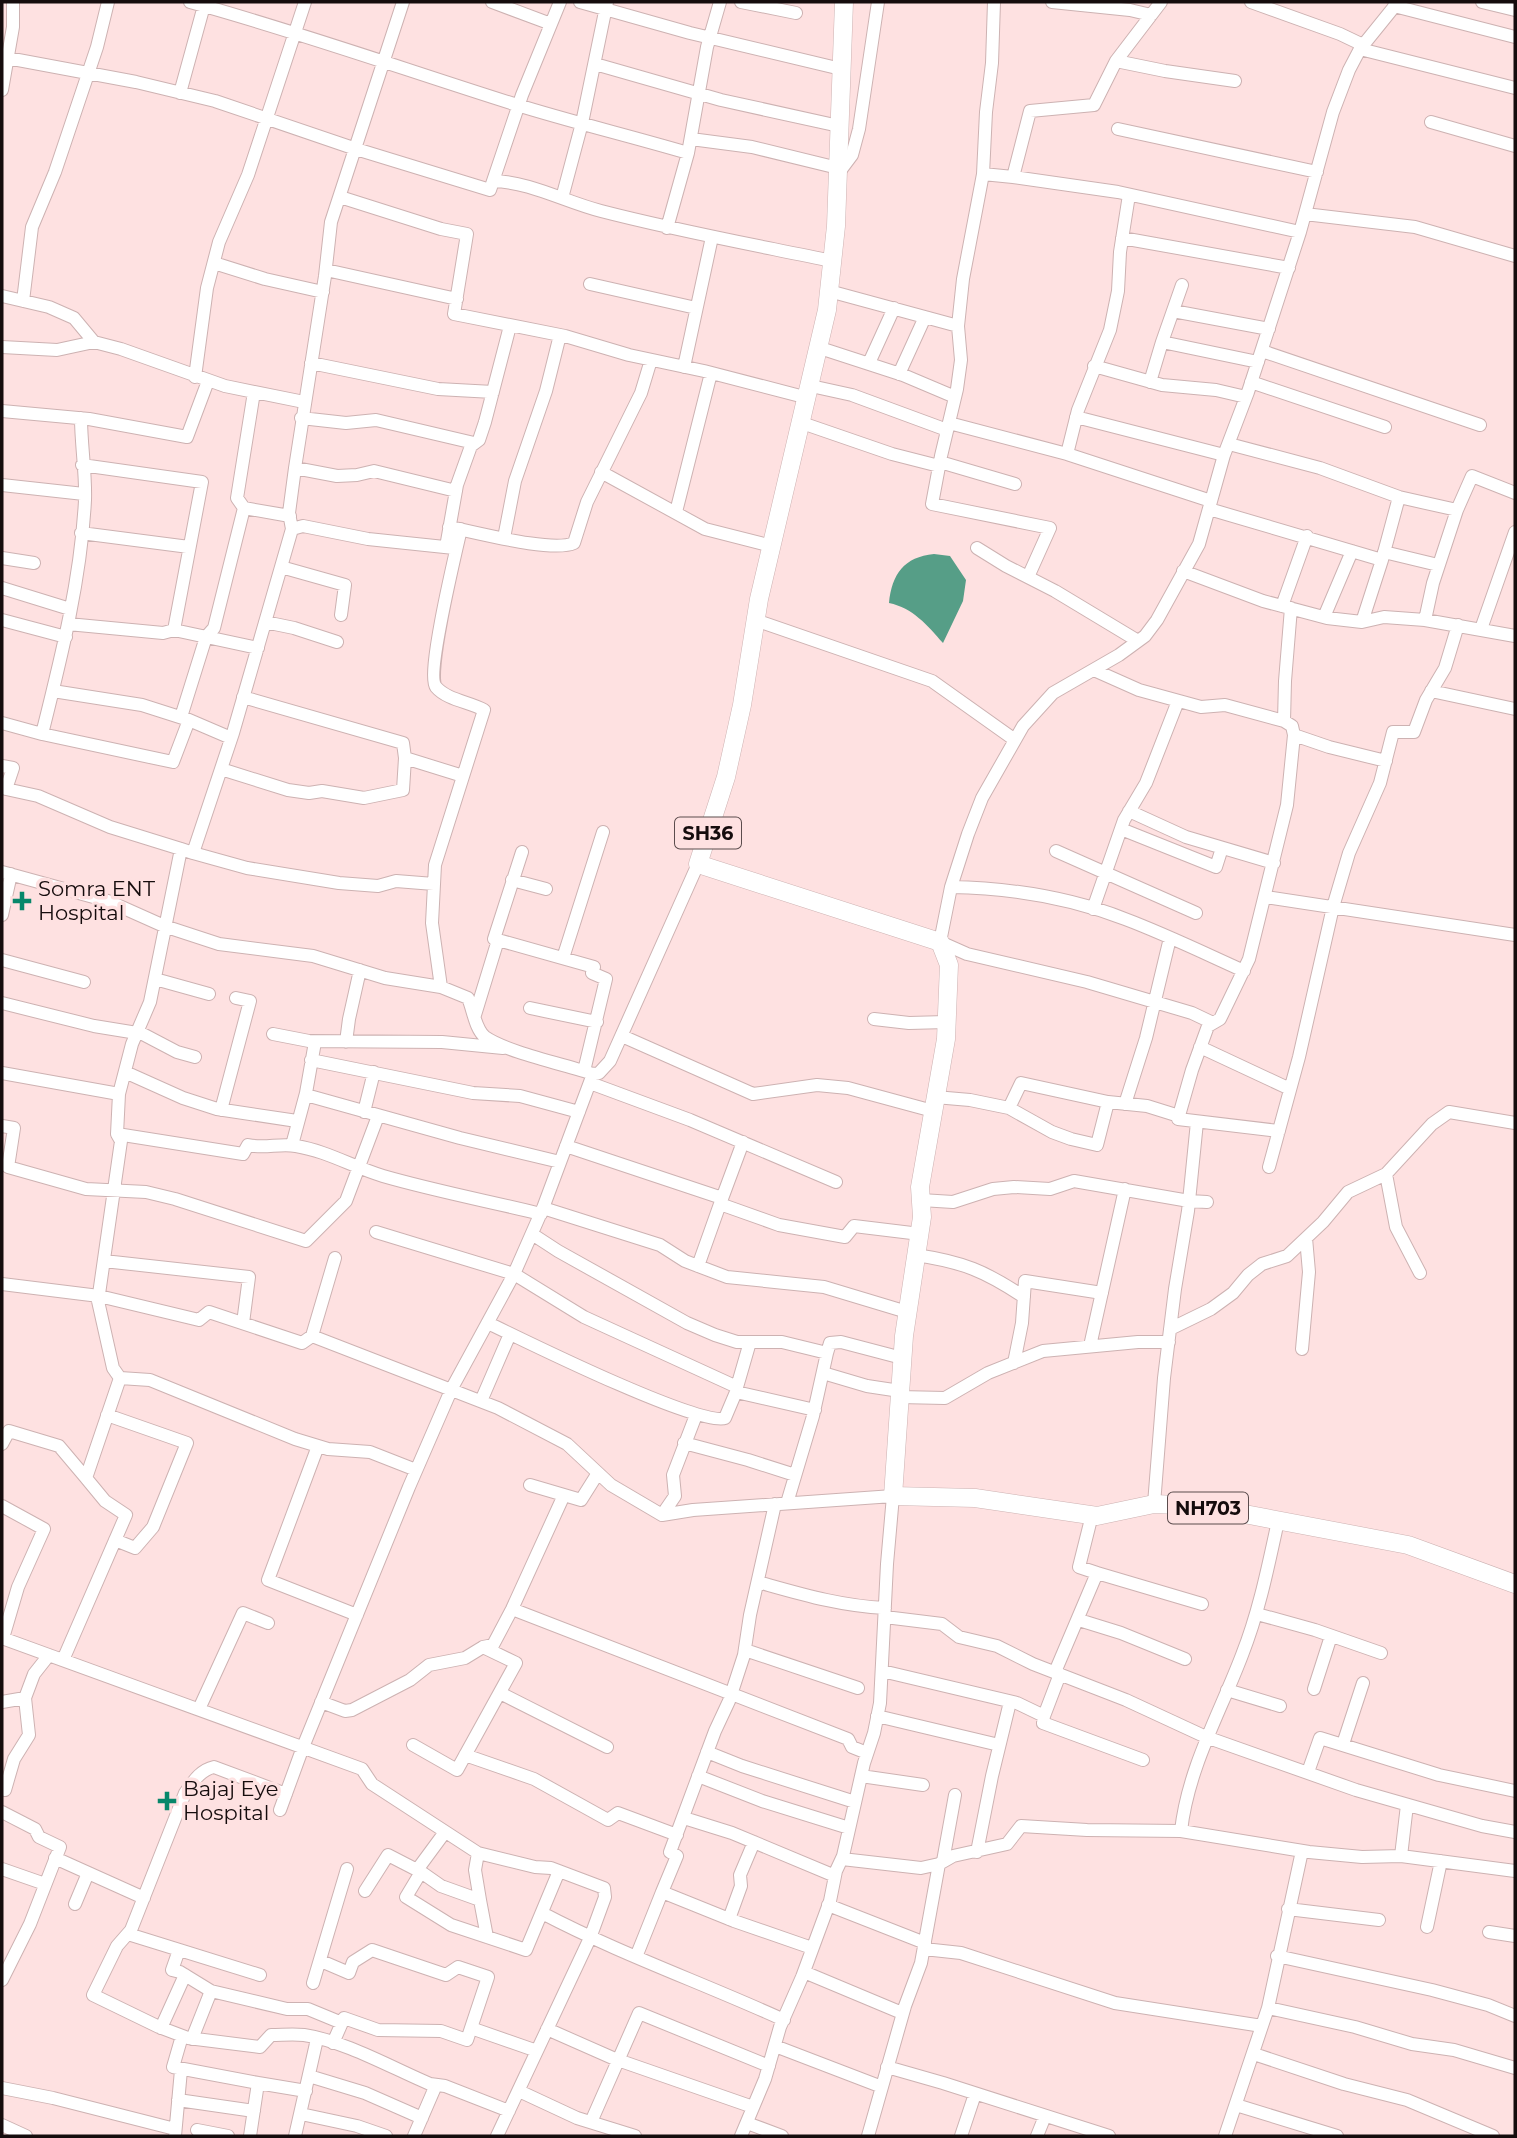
<svg xmlns="http://www.w3.org/2000/svg" width="1517" height="2138" viewBox="0 0 1517 2138" font-family="Montserrat,sans-serif">
	<style>
		.water { fill: #569e87 }
		.lines { fill: none; stroke-linecap: round; stroke-linejoin: round }
		.minor-casing { stroke: #cdb2b2; stroke-width: 14 }
		.highway-casing { stroke: #cdb2b2; stroke-width: 19 }
		.minor { stroke: #fff; stroke-width: 12 }
		.highway { stroke: #fff; stroke-width: 18 }
		.poi-dot { fill: #07876a; stroke: #fee1e1; stroke-width: 2.5 }
		.labels { text-anchor: middle; stroke-width: 7; stroke-linejoin: round; paint-order: stroke }
		.shield { fill: #fee1e1; stroke: #5b4c4d; stroke-width: 2 }
		.shield-label { font-size: 19px; font-weight: bold; fill: #150c0d }
		.poi-label { font-size: 21px; fill: #150c0d; stroke: #fee1e1; text-anchor: start }
	</style>
	<rect width="100%" height="100%" fill="#fee1e1"/>
	<!-- water -->
	<path class="water" d="M 934,554 L 950,556 L 966,580 L 963,601 L 943,643 C 927,625 913,608 889,603 C 892,574 904,557 934,554 Z"/>
	<g class="lines">
		<!-- minor casing -->
		<g class="minor-casing">
			<path id="minor" d="M 190,2 C 299,32 406,70 514,104 C 572,122 630,136 688,153
				M 492,2 L 551,24
				M 580,2 L 690,33 L 841,69
				M 741,2 L 796,13
				M 1052,2 L 1130,10 L 1151,15
				M 1251,2 L 1340,34 L 1363,45
				M 1482,2 L 1515,10
				M 1394,6 L 1515,37
				M 1360,49 L 1515,88
				M 2,57 L 136,82 L 215,101 L 356,149 L 490,190 L 522,95 L 560,2
				M 1116,61 L 1165,71 L 1235,81
				M 595,64 L 721,100 L 839,126
				M 2,90 L 13,27 L 13,2
				M 180,93 L 205,2
				M 1431,122 L 1515,146
				M 1118,129 L 1317,172
				M 691,139 L 752,147 L 838,168
				M 983,174 L 1013,177 L 1030,111 L 1094,105 L 1116,61 L 1161,2
				M 837,175 L 852,155 L 859,129 L 878,2
				M 1013,177 L 1118,192 L 1300,232
				M 493,181 C 531,182 565,202 601,211 C 678,231 755,245 832,261
				M 340,197 L 441,229 L 467,234 L 454,314 L 565,336 L 629,355 L 704,371 L 808,398
				M 562,198 L 582,123 L 607,2
				M 1305,214 L 1415,227 L 1515,256
				M 667,228 L 688,153 L 707,47 L 720,2
				M 1122,238 L 1289,268
				M 214,263 L 265,279 L 323,292
				M 326,270 L 457,299
				M 590,284 L 696,308
				M 1182,285 L 1162,342 L 1258,362
				M 829,291 L 958,326 L 963,279 L 983,174 L 986,112 L 992,63 L 994,2
				M 2,296 L 49,307 L 74,318 L 94,342 L 121,349 L 225,386 L 304,402
				M 23,301 L 32,227 L 55,172 L 97,47 L 108,2
				M 1173,311 L 1269,329
				M 958,326 L 961,360 L 957,389 L 941,456 L 932,504 L 1050,528 L 1028,577
				M 2,347 L 57,350 L 94,342
				M 820,348 L 903,375 L 955,397
				M 1262,351 L 1480,425
				M 311,363 L 438,389 L 493,392
				M 869,363 L 894,308
				M 1094,366 L 1162,385 L 1216,390 L 1246,397
				M 684,367 L 712,237
				M 899,374 L 925,317
				M 195,377 L 207,288 L 219,242 L 248,175 L 305,2
				M 1150,382 L 1162,342
				M 1251,382 L 1385,427
				M 811,386 L 852,395 L 947,430
				M 2,411 L 89,419 L 187,437 L 208,381
				M 1076,417 L 1224,455
				M 301,418 L 346,423 L 376,420 L 474,443
				M 802,423 L 892,454 L 939,466
				M 949,423 L 1067,454 L 1211,501
				M 1229,444 L 1320,468 L 1399,497 L 1457,510 L 1472,476 L 1515,493
				M 1067,454 L 1078,410 L 1110,330 L 1118,291 L 1120,252 L 1129,195
				M 940,462 L 1015,484
				M 82,465 L 202,482 L 174,630
				M 295,468 L 337,476 L 357,475 L 374,471 L 456,491
				M 601,472 L 705,529 L 772,546
				M 2,485 L 84,494
				M 244,508 L 237,498 L 254,392
				M 1209,509 L 1382,560 L 1362,622
				M 676,512 L 711,373
				M 449,527 C 476,532 552,553 574,543 L 587,502 L 641,393 L 651,360
				M 292,529 L 303,526 L 368,539 L 454,548
				M 81,533 L 189,547
				M 504,538 L 515,481 L 546,391 L 560,335
				M 446,547 L 457,485 L 471,446 L 479,440 L 485,422 L 510,326
				M 977,548 L 1006,566 L 1055,591 L 1138,641
				M 1384,552 L 1438,565
				M 2,558 L 34,563
				M 1382,560 L 1399,497
				M 281,567 L 345,585 L 341,615
				M 1183,571 L 1263,601 L 1327,618 L 1362,622 L 1384,617 L 1425,620 L 1515,636
				M 2,588 L 70,609
				M 1282,606 L 1307,536
				M 1324,617 L 1352,551
				M 2,620 L 66,637
				M 755,620 L 932,681 L 1015,740
				M 1425,620 L 1433,583 L 1457,510
				M 265,622 L 294,628 L 337,642
				M 68,624 L 163,633 L 174,630 L 258,648
				M 1481,629 L 1515,532
				M 1094,670 L 1139,690 L 1201,707 L 1225,705 L 1284,721 L 1292,726 L 1294,735 L 1329,747 L 1386,761
				M 53,691 L 142,705 L 189,720 L 231,738
				M 1431,691 L 1515,709
				M 243,697 L 403,743 L 405,758 L 463,776
				M 181,717 L 206,637 L 214,628 L 244,508 L 290,516
				M 1284,721 L 1285,681 L 1291,608
				M 2,723 L 42,734 C 61,658 81,579 85,500 C 86,474 81,444 81,418
				M 42,734 L 173,762 L 189,720
				M 2,766 L 13,768 L 6,789 L 38,796 L 110,827 L 181,849
				M 221,769 L 288,790 L 309,793 L 322,791 L 364,798 L 403,790 L 405,758
				M 1129,811 L 1186,837 L 1274,863
				M 1121,829 L 1216,867 L 1222,848
				M 1056,851 L 1196,913
				M 193,853 L 247,868 L 339,883 L 378,886 L 396,881 L 434,884
				M 2,872 L 108,901 L 164,926 L 219,944 L 313,956 L 385,978 L 441,987 L 468,998 C 473,1009 475,1029 485,1037 C 506,1052 567,1065 593,1074 L 599,1073 L 610,1061 L 698,864
				M 512,880 L 546,889
				M 951,887 C 1009,888 1071,898 1125,919 C 1165,934 1204,953 1244,971
				M 1266,897 L 1515,935
				M 1093,909 L 1124,820 L 1146,783 L 1178,701
				M 2,915 L 11,874
				M 498,940 L 494,939 L 522,852
				M 563,958 L 603,832
				M 2,960 L 84,982
				M 155,979 L 209,994
				M 441,987 L 432,923 L 435,865 L 484,710 C 470,702 447,700 436,687 C 426,675 456,551 461,529
				M 2,1003 L 94,1026 L 137,1033
				M 530,1008 L 597,1022
				M 475,1015 L 498,940 L 594,967 L 592,973 L 606,979 L 584,1071
				M 874,1019 L 909,1023 L 946,1022
				M 1213,1023 L 1192,1013 L 1087,982 L 967,954 L 940,942 L 951,887 L 968,834 L 982,798 L 1023,726 L 1053,693 L 1119,655 L 1145,636 L 1157,620 L 1199,544 L 1224,455 L 1248,392 L 1300,232 L 1333,112 L 1349,70 L 1360,49 L 1398,2
				M 137,1031 L 177,1052 L 195,1057
				M 273,1034 L 309,1041 L 442,1042 L 503,1048
				M 622,1036 L 753,1094 L 817,1085 L 848,1088 L 933,1111
				M 346,1042 L 349,1019 L 360,970
				M 1200,1047 L 1290,1089
				M 311,1060 L 473,1093 L 520,1096 L 579,1112
				M 125,1072 L 183,1098 L 217,1109 L 297,1121
				M 2,1073 L 119,1094
				M 590,1083 L 690,1120 L 836,1182
				M 306,1095 L 460,1138 L 560,1162
				M 935,1097 L 970,1100 L 1009,1108 L 1052,1132 L 1071,1139 L 1097,1145 L 1108,1102
				M 1125,1104 L 1146,1038 L 1170,938
				M 1009,1108 L 1021,1083 L 1108,1102 L 1147,1106 L 1179,1116
				M 221,1110 L 250,1001 L 236,998
				M 364,1112 L 374,1072
				M 2,1126 L 14,1128 L 8,1167 L 86,1189 L 146,1192 L 175,1199 L 306,1241 L 346,1201 L 378,1116
				M 1279,1131 L 1178,1119 L 1192,1070 L 1208,1026 L 1220,1019 L 1249,959 L 1287,805 L 1294,735
				M 117,1134 L 243,1154 L 248,1145 C 264,1149 280,1143 296,1146 C 327,1151 353,1167 383,1176 C 435,1191 488,1201 541,1214
				M 743,1142 L 720,1204 L 779,1225 L 845,1237 L 854,1226 L 920,1234
				M 292,1145 L 306,1093 L 315,1042
				M 566,1146 L 722,1198
				M 1269,1167 L 1299,1057 L 1333,907 L 1349,853 L 1380,783 L 1393,732 L 1414,732 L 1426,700 L 1445,668 L 1458,625
				M 1386,1174 L 1396,1227 L 1420,1273
				M 921,1200 L 953,1202 L 993,1189 L 1014,1187 L 1050,1189 L 1074,1181 L 1189,1201 L 1207,1202
				M 543,1208 L 660,1245 L 685,1261 L 727,1277 L 824,1287 L 907,1312
				M 376,1232 L 514,1274 L 584,1317 L 737,1387 L 736,1392
				M 532,1234 L 558,1251 L 687,1323 L 715,1335 L 737,1342 L 782,1342 L 827,1353 L 830,1343 L 841,1342 L 902,1358
				M 916,1255 C 963,1262 985,1271 1024,1297
				M 104,1261 L 249,1277 L 243,1323
				M 698,1266 L 720,1204
				M 2,1284 L 99,1296 L 199,1320 L 209,1312 L 302,1343 L 312,1336 L 498,1408 L 567,1444 L 611,1485 L 662,1515 L 693,1510 L 893,1496 L 887,1564 L 880,1703 L 874,1733 L 864,1763 L 843,1856 L 836,1871 L 830,1901 L 802,1977 L 780,2027 L 765,2079 L 741,2136
				M 488,1323 C 521,1339 701,1428 725,1418 L 736,1392 L 815,1410
				M 1170,1329 L 1211,1309 L 1233,1293 L 1248,1275 L 1262,1264 L 1287,1256 L 1323,1222 L 1348,1192 L 1386,1174 L 1432,1124 L 1449,1112 L 1515,1123
				M 312,1336 L 335,1258
				M 1090,1346 L 1125,1189
				M 1302,1349 L 1309,1272 L 1306,1238
				M 1014,1363 L 1022,1323 L 1025,1281 L 1102,1293
				M 823,1373 L 867,1386 L 900,1391
				M 120,1378 L 150,1380 L 295,1439 L 328,1449 L 370,1452 L 416,1470
				M 737,1387 L 750,1342
				M 899,1397 L 945,1398 L 988,1373 L 1043,1351 L 1138,1342 L 1169,1342
				M 481,1401 L 510,1334
				M 107,1415 L 187,1443 L 153,1527 L 135,1548 L 115,1540
				M 684,1443 L 748,1460 L 795,1475
				M 2,1444 L 9,1431 L 59,1446 L 86,1478
				M 318,1446 L 268,1580 L 357,1615
				M 530,1485 L 581,1500 L 598,1473
				M 787,1503 L 813,1416 L 827,1353
				M 1154,1504 L 1164,1378 L 1175,1289 L 1188,1211 L 1197,1122
				M 2,1506 L 44,1529 L 18,1587 L 3,1638
				M 662,1515 L 675,1496 L 673,1475 L 696,1415
				M 1092,1515 L 1079,1567 L 1097,1573
				M 758,1582 C 801,1594 840,1606 885,1608
				M 512,1609 L 848,1739 L 852,1747 L 867,1753
				M 1257,1614 L 1315,1630 L 1381,1653
				M 885,1617 L 942,1624 L 959,1637 L 997,1646 L 1033,1664 L 1126,1700 L 1206,1737 L 1356,1790 L 1482,1826 L 1515,1832
				M 1079,1620 L 1121,1633 L 1185,1659
				M 2,1638 L 362,1769 L 372,1784 L 478,1853 L 535,1867 L 551,1868 L 604,1888 L 605,1897 L 590,1938 L 497,2136
				M 745,1650 L 858,1688
				M 63,1660 L 126,1515 L 105,1501 L 86,1478 L 120,1378 L 113,1368 L 98,1301 L 121,1141 L 117,1134 L 119,1094 L 132,1044 L 150,1002 L 181,849 L 193,853 L 233,733 L 292,529 L 289,513 L 295,468 L 325,276 L 331,222 L 403,2
				M 882,1671 L 1017,1703 L 1044,1716 L 1060,1674
				M 1055,1672 L 1097,1573 L 1202,1604
				M 1314,1689 L 1331,1636
				M 1227,1690 L 1280,1706
				M 500,1693 L 607,1747
				M 2,1702 L 25,1698
				M 321,1702 L 345,1711 L 352,1710 L 410,1680 L 429,1665 L 465,1658 L 483,1647 L 493,1645 L 512,1609 L 564,1495
				M 199,1709 L 243,1613 L 268,1623
				M 877,1716 L 999,1745
				M 1044,1716 L 1043,1723 L 1143,1760
				M 1343,1744 L 1363,1683
				M 413,1745 L 457,1770 L 516,1663 L 483,1647
				M 707,1752 L 742,1766 L 855,1802
				M 465,1755 L 534,1779 L 608,1820 L 618,1813 L 677,1835
				M 1308,1772 L 1320,1738 L 1439,1775 L 1515,1791
				M 698,1776 L 762,1801 L 849,1828
				M 861,1776 L 923,1785
				M 5,1790 L 14,1759 L 29,1735 L 25,1698 L 34,1674 L 49,1655
				M 286,1794 L 214,1767 C 200,1770 193,1782 185,1793 L 131,1930 L 117,1946 L 93,1995 L 159,2027 L 188,2038 L 260,2047 L 271,2035 C 282,2035 293,2034 304,2035 C 345,2041 392,2068 430,2084 L 445,2086 L 509,2111
				M 280,1810 L 303,1747 L 409,1487 L 452,1388 L 514,1274 L 543,1208 L 593,1074
				M 2,1812 L 35,1829 L 39,1837 L 60,1847 L 30,1924 L 2,1980
				M 684,1818 L 732,1833 L 835,1876
				M 1181,1831 C 1188,1768 1220,1713 1242,1655 C 1259,1612 1268,1567 1278,1521
				M 977,1852 L 992,1776 L 1010,1702
				M 478,1853 L 475,1870 L 480,1900
				M 1401,1856 L 1407,1805
				M 55,1858 L 144,1898
				M 842,1859 L 921,1868 L 939,1864 L 953,1856 L 1007,1844 L 1021,1826 L 1087,1830 L 1181,1831 L 1309,1852 L 1362,1857 L 1401,1856 L 1515,1871
				M 943,1861 L 955,1795
				M 2,1869 L 45,1884
				M 417,1870 L 445,1832
				M 421,1872 L 406,1897 L 451,1925 L 526,1950 L 559,1871
				M 365,1891 L 388,1855 L 421,1872 L 441,1886 L 480,1900 L 487,1937
				M 662,1892 L 677,1856 L 670,1852 L 715,1731 L 729,1701 L 744,1655 L 750,1615 L 775,1504
				M 75,1904 L 88,1873
				M 828,1905 L 925,1943
				M 1288,1909 L 1379,1920
				M 542,1913 C 620,1954 703,1983 784,2020
				M 729,1919 L 741,1886 L 740,1875 L 754,1842
				M 1427,1927 L 1441,1861
				M 1489,1932 L 1515,1936
				M 128,1934 L 260,1975
				M 924,1949 L 961,1953 L 1115,2003 L 1262,2026
				M 179,1950 L 172,1970 L 180,1972 L 211,1991 L 287,2009 L 308,2009 L 342,2023
				M 1277,1956 L 1432,1990 L 1488,2005 L 1515,2016
				M 636,1957 L 662,1892 L 734,1921 L 812,1948
				M 321,1961 L 349,1973 L 353,1962 L 372,1950 L 446,1975 L 458,1967 L 488,1977 L 471,2028
				M 804,1972 L 902,2013
				M 313,1983 L 347,1869
				M 1268,2008 L 1355,2027 L 1412,2044 L 1454,2050 L 1515,2068
				M 161,2028 L 185,1975
				M 547,2029 L 615,2059 L 753,2107
				M 182,2036 L 173,2067 L 258,2083 L 250,2136
				M 192,2039 L 211,1991
				M 333,2043 L 344,2018 L 378,2030 L 441,2031 L 467,2040 L 471,2028 L 537,2051
				M 775,2046 L 882,2087
				M 1254,2054 L 1344,2084 L 1407,2100 L 1493,2136
				M 887,2067 L 943,2083 L 1109,2136
				M 309,2076 L 365,2093 L 422,2118
				M 258,2083 L 306,2091
				M 2,2088 L 53,2098 L 175,2129
				M 519,2091 L 577,2118 L 635,2136
				M 178,2100 L 254,2111
				M 1236,2105 L 1337,2136
				M 301,2114 L 357,2126 L 386,2136
				M 591,2122 L 639,2013 L 769,2066
				M 747,2123 L 782,2136
				M 2,2125 L 26,2136
				M 197,2130 L 228,2136
				M 175,2136 L 181,2070
				M 295,2136 L 317,2039
				M 414,2136 L 436,2085
				M 868,2136 L 905,2006 L 921,1963 L 939,1864
				M 961,2136 L 975,2094
				M 1037,2136 L 1045,2116
				M 1225,2136 L 1268,2008 L 1302,1851"/>
		</g>
		<!-- highway casing -->
		<g class="highway-casing">
			<path id="highway" d="M 844,2 L 836,226 L 827,310 L 759,599 L 742,705 L 726,777 L 698,864 L 940,942 L 949,965 L 946,1039 L 920,1187 L 922,1217 L 904,1336 L 893,1496 L 975,1498 L 1097,1516 L 1154,1504 L 1202,1506 L 1408,1545 L 1515,1584"/>
		</g>
		<!-- minor -->
		<use href="#minor" class="minor"/>
		<!-- highway -->
		<use href="#highway" class="highway"/>
	</g>
	<!-- markers -->
	<g class="poi-dot">
		<path d="M18.5 890.5h7v7h7v7h-7v7h-7v-7h-7v-7h7z"/>
		<path d="M163.5 1790.5h7v7h7v7h-7v7h-7v-7h-7v-7h7z"/>
	</g>
	<g class="labels">
		<!-- shield labels -->
		<g class="shield">
			<rect x="675" y="817.5" width="66" height="31" rx="5"/>
			<rect x="1168" y="1492.5" width="80" height="31" rx="5"/>
		</g>
		<g class="shield-label">
			<text x="708" y="840">SH36</text>
			<text x="1208" y="1515">NH703</text>
		</g>
		<!-- poi labels -->
		<g class="poi-label">
			<text x="38" y="896">Somra ENT<tspan x="38" dy="24">Hospital</tspan></text>
			<text x="183" y="1796">Bajaj Eye<tspan x="183" dy="24">Hospital</tspan></text>
		</g>
	</g>
	<!-- border -->
	<rect width="1517" height="2138" fill="none" stroke="#150c0d" stroke-width="7"/>
</svg>
